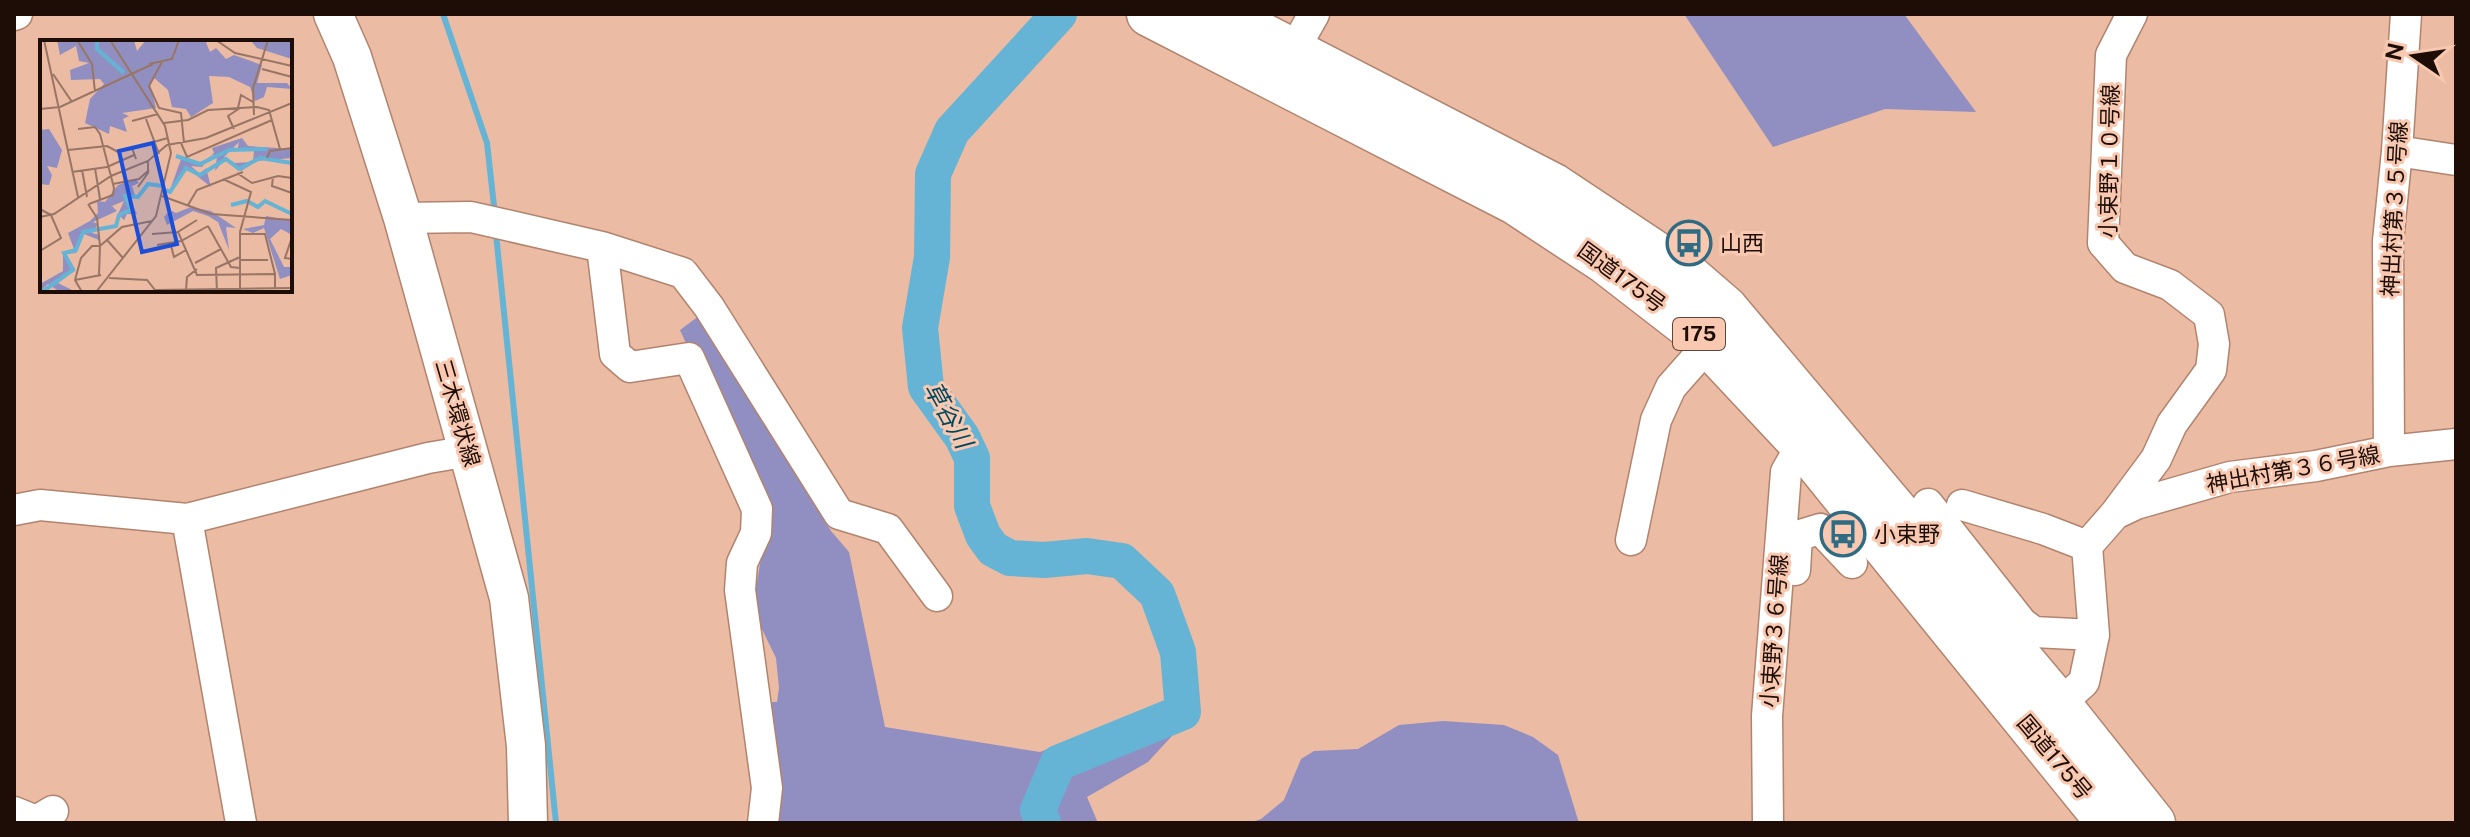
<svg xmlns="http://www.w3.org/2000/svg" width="2470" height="837" viewBox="0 0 2470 837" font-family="'Public Sans','Noto Sans JP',sans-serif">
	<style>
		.green { fill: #918fc1 }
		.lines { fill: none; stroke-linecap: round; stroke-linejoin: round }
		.stream { stroke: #65b4d5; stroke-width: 6 }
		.river { stroke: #65b4d5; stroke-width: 36 }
		.minor-casing { stroke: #b1846f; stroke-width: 33 }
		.major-casing { stroke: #b1846f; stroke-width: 41 }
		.highway-casing { stroke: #b1846f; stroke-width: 47 }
		.minor { stroke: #fff; stroke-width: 30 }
		.major { stroke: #fff; stroke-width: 38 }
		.highway { stroke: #fff; stroke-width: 44 }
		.labels { text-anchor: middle; stroke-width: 6; stroke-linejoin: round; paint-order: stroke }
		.shield { fill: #f8c8b1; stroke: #5f4539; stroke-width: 2 }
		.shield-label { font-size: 20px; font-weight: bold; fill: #1e0d06 }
		.street-label { font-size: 22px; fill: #1e0d06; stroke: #f8c8b1 }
		.poi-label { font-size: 22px; fill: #1e0d06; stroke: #f8c8b1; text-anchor: start }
		.water-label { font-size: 24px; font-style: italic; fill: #00485e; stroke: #f8c8b1 }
		.inset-river { fill: none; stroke: #65b4d5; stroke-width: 4 }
		.inset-road { fill: none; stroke: #997565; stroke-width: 2 }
		.view { fill: #1d4ed8; fill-opacity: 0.15; stroke: #1d4ed8; stroke-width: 4 }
		.inset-edge { fill: none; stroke: #1e0d06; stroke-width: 4 }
	</style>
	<rect width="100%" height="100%" fill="#ebbba4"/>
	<!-- green -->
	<path class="green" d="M 1684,14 L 1904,14 L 1976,112 L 1885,109 L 1773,147 Z
		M 699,316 L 831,531 L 849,552 L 885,727 L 1040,752 L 1192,692 L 1194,712 L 1148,762 L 1087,797 L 1098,823 L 764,823 L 769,702 L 777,702 L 779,688 L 776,658 L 755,615 L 754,600 L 767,522 L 680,330 Z
		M 1443,721 L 1504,725 L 1533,737 L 1558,755 L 1579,823 L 1249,823 L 1261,819 L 1284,800 L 1301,759 L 1314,751 L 1358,749 L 1399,725 Z"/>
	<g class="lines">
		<!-- stream -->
		<path class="stream" d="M 443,14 L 487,143 L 495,215
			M 496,234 L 556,823"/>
		<!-- river -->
		<path class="river" d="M 1043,823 L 1038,810 L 1058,763 L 1183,712 L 1178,652 L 1157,594 L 1122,561 L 1087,556 L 1044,560 L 1010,558 L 993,549 L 983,535 L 972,506 L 972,458 L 962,437 L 926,387 L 920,328 L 932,257 L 933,174 L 952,131 L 1059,14"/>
		<!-- minor casing -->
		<g class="minor-casing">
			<path id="minor" d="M 14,15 L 17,14
				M 1284,67 L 1314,14
				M 2397,151 L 2456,160
				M 403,218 L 471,217 L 602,247 L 683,273 L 709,307 L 839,514 L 888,529 L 937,596
				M 602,247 L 615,354 L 630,367 L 689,358 L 757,509 L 756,533 L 742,563 L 740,590 L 767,788 L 763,823
				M 2389,451 L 2388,241 L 2397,151 L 2406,14
				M 1928,504 L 2022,623 L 2034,632 L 2094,635 L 2084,682 L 2045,717
				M 1962,505 L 2043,529 L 2087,546 L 2115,514 L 2136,504 L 2230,477 L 2316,466 L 2389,451 L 2456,444
				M 14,510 L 40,505 L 187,519 L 428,458 L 469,451
				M 2115,514 L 2156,459 L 2172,424 L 2211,370 L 2214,344 L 2209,315 L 2170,285 L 2125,268 L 2103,243 L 2111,55 L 2132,14
				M 187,519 L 241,823
				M 1631,540 L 1656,420 L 1671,387 L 1709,344
				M 2087,546 L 2094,635
				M 1795,570 L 1797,536 L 1820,529 L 1852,563
				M 14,812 L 36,821 L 53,811
				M 1768,823 L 1767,716 L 1786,472 L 1802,444"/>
		</g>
		<!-- major casing -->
		<g class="major-casing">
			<path id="major" d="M 333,14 L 352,57 L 403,218 L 509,598 L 526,746 L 528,823"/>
		</g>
		<!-- highway casing -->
		<g class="highway-casing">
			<path id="highway" d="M 1149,14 L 1515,202 L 1606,262 L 1699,334 L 1802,444 L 2109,823
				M 1221,14 L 1554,186 L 1682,271 L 1725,308 L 2060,706 L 2153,823"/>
		</g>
		<!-- minor -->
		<use href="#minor" class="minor"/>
		<!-- major -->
		<use href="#major" class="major"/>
		<!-- highway -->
		<use href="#highway" class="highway"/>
	</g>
	<!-- icons -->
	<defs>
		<g id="bus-ring" transform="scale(2.3)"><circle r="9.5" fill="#f8c8b1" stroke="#2f6b82" stroke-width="1.5"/><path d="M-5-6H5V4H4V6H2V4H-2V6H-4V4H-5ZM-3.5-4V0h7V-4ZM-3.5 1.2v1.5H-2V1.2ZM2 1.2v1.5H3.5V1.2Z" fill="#2f6b82"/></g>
	</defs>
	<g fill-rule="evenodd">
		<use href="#bus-ring" x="1689" y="243"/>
		<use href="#bus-ring" x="1843" y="534"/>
	</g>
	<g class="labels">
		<!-- shield labels -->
		<rect class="shield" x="1673" y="318" width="52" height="32" rx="6"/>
		<g class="shield-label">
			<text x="1699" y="341">175</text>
		</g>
		<!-- street labels -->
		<g class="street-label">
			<text transform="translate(2109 161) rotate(-89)" y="8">小束野１０号線</text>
			<text transform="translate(2394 209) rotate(-87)" y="8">神出村第３５号線</text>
			<text transform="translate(1622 277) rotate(36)" y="8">国道175号</text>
			<text transform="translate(458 413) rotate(74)" y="8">三木環状線</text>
			<text transform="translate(2293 469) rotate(-10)" y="8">神出村第３６号線</text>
			<text transform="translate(1774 631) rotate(-86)" y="8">小束野３６号線</text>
			<text transform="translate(2055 757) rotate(50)" y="8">国道175号</text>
		</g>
		<!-- poi labels -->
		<g class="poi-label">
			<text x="1720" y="251">山西</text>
			<text x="1874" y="542">小束野</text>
		</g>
		<!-- water labels -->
		<g class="water-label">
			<text transform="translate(948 415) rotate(61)" y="8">草谷川</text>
		</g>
	</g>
	<!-- overview -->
	<g transform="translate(40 40)">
		<rect width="252" height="252" fill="#ebbba4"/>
		<path d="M 17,0 L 94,0 L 97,11 L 106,0 L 165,0 L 170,12 L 176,8 L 186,19 L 194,15 L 222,25 L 217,43 L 247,43 L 252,49 L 227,47 L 224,57 L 215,61 L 210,47 L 189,37 L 169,36 L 173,63 L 151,77 L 146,69 L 132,67 L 128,50 L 114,38 L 110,45 L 116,68 L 82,73 L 89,76 L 83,79 L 87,92 L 70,86 L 69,94 L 45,83 L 50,59 L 64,44 L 60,39 L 31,40 L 30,30 L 49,23 L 39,21 L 36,6 L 20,15 ZM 210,0 L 252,0 L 252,19 L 217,8 ZM 9,89 L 22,110 L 17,128 L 7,126 L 12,135 L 9,145 L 0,144 L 0,90 ZM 202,98 L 208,106 L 252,109 L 252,118 L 217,121 L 201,131 L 184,120 L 175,131 L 177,117 L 172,115 L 162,127 L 151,126 L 160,134 L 166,128 L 171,147 L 147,128 L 130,150 L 141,119 L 146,120 L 137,115 L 161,124 L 174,113 L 172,108 ZM 199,102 L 197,111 L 214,111 L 213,122 L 195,123 L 184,117 ZM 96,139 L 99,143 L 92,146 L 96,158 L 88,157 L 97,174 L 87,174 L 84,180 L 78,174 L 84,161 L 72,166 L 77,171 L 53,182 L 58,184 L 52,193 L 60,195 L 59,200 L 44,194 L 36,213 L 26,214 L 35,229 L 18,243 L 36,252 L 20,252 L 8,244 L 0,252 L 0,244 L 23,231 L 23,212 L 34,209 L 28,193 L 50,181 L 58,173 L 57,161 L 65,162 L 78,145 ZM 151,167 L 171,171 L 196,188 L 186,187 L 189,210 L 178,182 L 168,176 L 153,171 L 127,185 L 124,177 L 130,170 L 136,173 ZM 226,176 L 252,181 L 252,195 L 241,189 L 230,199 L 244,227 L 252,227 L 252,235 L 240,239 L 224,188 L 213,193 L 203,189 L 224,185 Z" fill="#918fc1" fill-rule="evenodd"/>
		<path class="inset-river" d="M 57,0 L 57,9 L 84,33M 136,116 L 160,124 L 189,110 L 227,109M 126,150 L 130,152 L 146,128 L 160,135 L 186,119 L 199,129 L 220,118 L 252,123M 191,165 L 207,161 L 218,167 L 225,161 L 252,174M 2,252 L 33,230 L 24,213 L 36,210 L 43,192 L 76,186 L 79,175 L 91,170 L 85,156 L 98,157 L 108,144 L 122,146"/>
		<path class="inset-road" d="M 4,0 L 38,157M 37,0 L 52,24 L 55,52M 176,0 L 195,13 L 252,26M 122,22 L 109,46 L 119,68 L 141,73 L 144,103M 109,24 L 132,19 L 139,0M 222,29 L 252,37M 13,34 L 32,62M 198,68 L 201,55 L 213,62M 0,69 L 20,67 L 113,24M 214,75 L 213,48 L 228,0M 106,79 L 119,114M 92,81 L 118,74M 124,83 L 148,80 L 168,70 L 217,67 L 229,70 L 240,109M 38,89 L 55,87 L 60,94 L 74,148 L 73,155 L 49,164M 194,89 L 188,76 L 200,68M 141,103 L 147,117 L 232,80M 28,110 L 67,106 L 80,113M 227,118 L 230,111 L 252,108M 96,119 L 92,108 L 128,98M 55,128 L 60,159M 42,130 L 47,157M 32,132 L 67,127 L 94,115M 197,133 L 212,143 L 238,136 L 252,138M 233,137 L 232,146 L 252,153M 183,139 L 211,152 L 200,192 L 200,252M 73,144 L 99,139 L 109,130M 98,147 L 108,133 L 108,121M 122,156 L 171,174 L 252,180M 148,165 L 157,150 L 203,132M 0,169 L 11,175 L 21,198 L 0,211M 0,177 L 14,174 L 71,136 L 108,121 L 127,105 L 166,98 L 252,63M 157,180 L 138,192 L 157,235 L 235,234 L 235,249M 168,186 L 191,227 L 200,228M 112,194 L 138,192M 200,194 L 225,194 L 235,234M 252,197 L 245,218 L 252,219M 67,200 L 83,218M 130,202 L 134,217 L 146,210M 117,205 L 141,201 L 168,186M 200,220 L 228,220M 155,223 L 181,209M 59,235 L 60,206 L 82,187 L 112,181M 69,238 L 107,240 L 115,250M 35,240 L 61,235M 115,250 L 252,248M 146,250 L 147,237 L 157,229M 42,252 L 35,240 L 41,218 L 52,206 L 60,206 L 57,178 L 48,164M 56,252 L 116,176 L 131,113 L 125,86 L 70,0M 177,252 L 176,228 L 200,217"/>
		<path class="view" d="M 113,103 L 137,204 L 102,212 L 79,111 Z"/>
		<rect width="252" height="252" class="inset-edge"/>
	</g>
	<!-- border -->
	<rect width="2470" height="837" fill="none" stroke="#1e0d06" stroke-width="32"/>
	<!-- north arrow -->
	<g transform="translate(2414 56) rotate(283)" stroke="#f8c8b1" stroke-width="6" paint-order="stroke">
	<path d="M0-6L14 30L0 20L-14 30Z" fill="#1e0d06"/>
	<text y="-12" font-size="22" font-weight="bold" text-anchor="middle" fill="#1e0d06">N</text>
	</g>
</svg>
